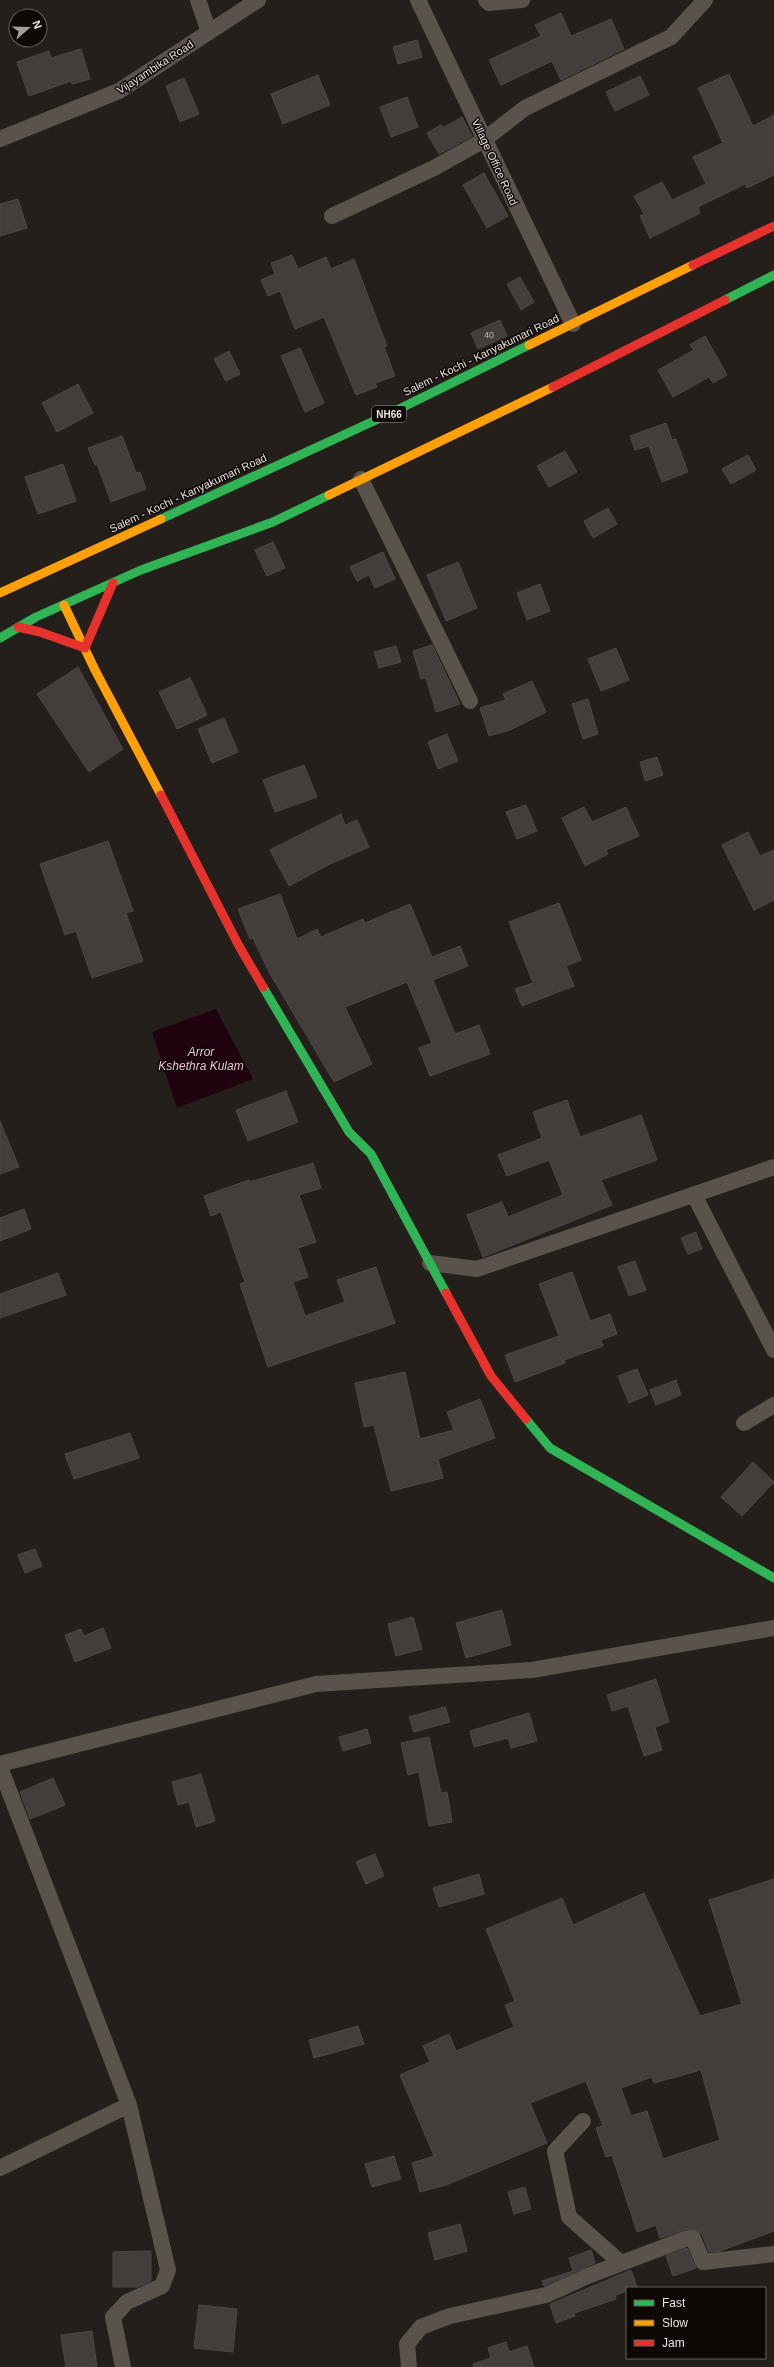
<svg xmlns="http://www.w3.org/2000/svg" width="774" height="2367" viewBox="0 0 774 2367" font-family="Arial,sans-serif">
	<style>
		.water { fill: #20030f }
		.building { fill: #433e3c; stroke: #4e4846; fill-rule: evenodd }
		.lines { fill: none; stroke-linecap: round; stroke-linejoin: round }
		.street { stroke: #5a534c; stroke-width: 16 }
		.fast { stroke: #30b455; stroke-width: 9 }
		.slow { stroke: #ff9f0a; stroke-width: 9 }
		.jam { stroke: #e5322d; stroke-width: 9 }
		.labels { text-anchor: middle; stroke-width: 3; stroke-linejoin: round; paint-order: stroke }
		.number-label { font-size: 9px; fill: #c0b8b5 }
		.shield { fill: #0e0907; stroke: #a7a09d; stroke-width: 1 }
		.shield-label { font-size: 10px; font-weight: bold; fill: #e9e1dd }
		.street-label { font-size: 11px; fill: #e9e1dd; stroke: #0e0907 }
		.water-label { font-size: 12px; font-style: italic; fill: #fabed7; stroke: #0e0907 }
	</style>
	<rect width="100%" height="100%" fill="#251f1b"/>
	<!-- water -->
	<path class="water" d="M 216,1009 L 253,1079 L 177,1108 L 152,1032 Z"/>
	<!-- building -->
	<path class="building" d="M 561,13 L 571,36 L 611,19 L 624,49 L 561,80 L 552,61 L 501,85 L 489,60 L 541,36 L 535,25 Z
		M 417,40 L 422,57 L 398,64 L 393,47 Z
		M 81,49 L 90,79 L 72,84 L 71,81 L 29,96 L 17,62 L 49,51 L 51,58 Z
		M 729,74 L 753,126 L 774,115 L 774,175 L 747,188 L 745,184 L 698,207 L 700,213 L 650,238 L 640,216 L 644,214 L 634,196 L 662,182 L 672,200 L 706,184 L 693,157 L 723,143 L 698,88 Z
		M 318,75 L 330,105 L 283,124 L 271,94 Z
		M 640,76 L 649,95 L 615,111 L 606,92 Z
		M 184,78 L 199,114 L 180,122 L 166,86 Z
		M 407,97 L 418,127 L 391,137 L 380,107 Z
		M 462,117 L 472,136 L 439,154 L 427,133 L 441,125 L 443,128 Z
		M 484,173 L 508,216 L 487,228 L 463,185 Z
		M 18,199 L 27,228 L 0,236 L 0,204 Z
		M 292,255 L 298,269 L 326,257 L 331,269 L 354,259 L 387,346 L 384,347 L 395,376 L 375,383 L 377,387 L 356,395 L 324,317 L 295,329 L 280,291 L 268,296 L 261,280 L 275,274 L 271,263 Z
		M 520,277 L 534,302 L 521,310 L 507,284 Z
		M 500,320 L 507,336 L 478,349 L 471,333 Z
		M 705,336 L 727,375 L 713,383 L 709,377 L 673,397 L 658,370 L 694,350 L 690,345 Z
		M 300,348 L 324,403 L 305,412 L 281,356 Z
		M 229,351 L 240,374 L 226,381 L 214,359 Z
		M 78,384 L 93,413 L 57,432 L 42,403 Z
		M 666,423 L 672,440 L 676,439 L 688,472 L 662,482 L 649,446 L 635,450 L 630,436 Z
		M 122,436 L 136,473 L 140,472 L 146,489 L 111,502 L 97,464 L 95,465 L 88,448 Z
		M 565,451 L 577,472 L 549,487 L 537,466 Z
		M 748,455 L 756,470 L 731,484 L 722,469 Z
		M 63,464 L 76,501 L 38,514 L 25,477 Z
		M 608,508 L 617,524 L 593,538 L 584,521 Z
		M 273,542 L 285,568 L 267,576 L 255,550 Z
		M 383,552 L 395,579 L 375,588 L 369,575 L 357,581 L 350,567 Z
		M 458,562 L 477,608 L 446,621 L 427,575 Z
		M 540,584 L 550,611 L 527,620 L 517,593 Z
		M 432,645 L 460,704 L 436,712 L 426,678 L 421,679 L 413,651 Z
		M 396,646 L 401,662 L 379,668 L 374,652 Z
		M 616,648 L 629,680 L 601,691 L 588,659 Z
		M 78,667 L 123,749 L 89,772 L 37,694 Z
		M 190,678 L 207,715 L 177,729 L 159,692 Z
		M 532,681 L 546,712 L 510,730 L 489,736 L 480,708 L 506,700 L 503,694 Z
		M 588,699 L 598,734 L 583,739 L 572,704 Z
		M 224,718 L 238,752 L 212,763 L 198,729 Z
		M 447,734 L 458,761 L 438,769 L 428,742 Z
		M 657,757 L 663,775 L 645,781 L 640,762 Z
		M 304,765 L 317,797 L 275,812 L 263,780 Z
		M 526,805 L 537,831 L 517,839 L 506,812 Z
		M 584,807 L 592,822 L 626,807 L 639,836 L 606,850 L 608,854 L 585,866 L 562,818 Z
		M 341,814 L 345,825 L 357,820 L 369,847 L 330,864 L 289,886 L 270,850 Z
		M 748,832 L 760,856 L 774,850 L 774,900 L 754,910 L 722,845 Z
		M 108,841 L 133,911 L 126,913 L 143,961 L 92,978 L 76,931 L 65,935 L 40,864 Z
		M 280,894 L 297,939 L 317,929 L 321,937 L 363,919 L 365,923 L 410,904 L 432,957 L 460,946 L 468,966 L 433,980 L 455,1034 L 479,1025 L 490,1054 L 430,1076 L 419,1048 L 432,1043 L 407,982 L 345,1007 L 372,1064 L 334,1082 L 269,972 L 253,938 L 250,939 L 238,909 Z
		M 559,903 L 581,960 L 566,966 L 574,986 L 522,1006 L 515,989 L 533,983 L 509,922 Z
		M 286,1091 L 298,1122 L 248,1141 L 236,1110 Z
		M 567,1100 L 580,1137 L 641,1115 L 657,1160 L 601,1180 L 612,1205 L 483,1257 L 467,1215 L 502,1202 L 508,1217 L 563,1195 L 549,1160 L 507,1176 L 498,1155 L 542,1138 L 533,1112 Z
		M 0,1121 L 19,1167 L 0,1174 Z
		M 313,1163 L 321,1188 L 299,1195 L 316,1242 L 298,1248 L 308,1277 L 293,1282 L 305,1316 L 345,1302 L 337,1280 L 376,1267 L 395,1323 L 268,1367 L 240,1284 L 245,1282 L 221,1212 L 211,1216 L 204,1196 L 249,1180 L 250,1182 Z
		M 24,1209 L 31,1229 L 0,1241 L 0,1218 Z
		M 696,1232 L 702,1249 L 688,1254 L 681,1238 Z
		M 635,1261 L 646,1290 L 629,1296 L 618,1267 Z
		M 572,1272 L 590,1321 L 610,1314 L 617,1334 L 601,1340 L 603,1346 L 564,1360 L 565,1363 L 515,1382 L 505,1355 L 559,1336 L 539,1284 Z
		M 58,1273 L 66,1295 L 0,1318 L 0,1294 Z
		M 637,1369 L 648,1395 L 629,1403 L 618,1376 Z
		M 405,1372 L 420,1439 L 454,1430 L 447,1412 L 480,1399 L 495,1438 L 438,1459 L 443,1478 L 391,1491 L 374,1425 L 364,1427 L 355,1383 Z
		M 676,1380 L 681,1395 L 656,1405 L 650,1390 Z
		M 130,1433 L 139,1458 L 74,1479 L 65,1454 Z
		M 753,1462 L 774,1482 L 742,1516 L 721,1497 Z
		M 35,1549 L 42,1566 L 25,1573 L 18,1555 Z
		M 502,1610 L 511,1645 L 466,1658 L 456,1623 Z
		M 413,1617 L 422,1649 L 396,1656 L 388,1624 Z
		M 103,1628 L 111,1648 L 75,1662 L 65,1635 L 81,1629 L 84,1636 Z
		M 656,1679 L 669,1722 L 655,1727 L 662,1750 L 644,1756 L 628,1706 L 612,1711 L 607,1695 Z
		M 445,1707 L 450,1722 L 414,1732 L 409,1717 Z
		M 529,1713 L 537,1741 L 511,1748 L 508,1738 L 474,1747 L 470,1731 Z
		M 367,1729 L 371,1743 L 343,1751 L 339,1737 Z
		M 429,1737 L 441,1793 L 447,1792 L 452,1822 L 429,1826 L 419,1772 L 408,1775 L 401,1743 Z
		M 201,1774 L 215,1821 L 196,1827 L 189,1802 L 178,1805 L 172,1782 Z
		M 53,1778 L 65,1805 L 30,1819 L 20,1792 Z
		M 375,1854 L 384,1876 L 366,1884 L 356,1862 Z
		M 479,1874 L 484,1894 L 439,1907 L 433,1888 Z
		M 774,1879 L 774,2231 L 720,2251 L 709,2252 L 702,2234 L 697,2230 L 684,2230 L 660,2238 L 656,2225 L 637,2232 L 612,2155 L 606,2157 L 596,2128 L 603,2126 L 586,2081 L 530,2103 L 547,2143 L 446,2185 L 420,2192 L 412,2163 L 434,2156 L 400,2075 L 430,2062 L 423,2046 L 449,2034 L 456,2051 L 514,2027 L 505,2005 L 515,2001 L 486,1929 L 562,1898 L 573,1925 L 644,1893 L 700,2016 L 742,2004 L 709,1900 ZM 701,2070 L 720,2140 L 663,2159 L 647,2111 L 631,2116 L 621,2088 L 652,2077 L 654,2083 Z
		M 358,2026 L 364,2044 L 314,2058 L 309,2040 Z
		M 394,2156 L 401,2179 L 372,2187 L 365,2164 Z
		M 525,2187 L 531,2209 L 514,2214 L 508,2192 Z
		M 460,2224 L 467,2251 L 435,2260 L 428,2233 Z
		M 687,2248 L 696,2268 L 673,2276 L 666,2256 Z
		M 591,2250 L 595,2263 L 544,2286 L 542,2281 L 573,2271 L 569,2258 Z
		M 151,2251 L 151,2281 L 137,2287 L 113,2287 L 113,2252 Z
		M 631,2270 L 637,2288 L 627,2288 L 627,2291 L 615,2295 L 616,2299 L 574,2313 L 575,2316 L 556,2323 L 550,2304 Z
		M 199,2305 L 237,2309 L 233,2352 L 194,2348 Z
		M 92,2331 L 97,2367 L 66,2367 L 61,2335 Z
		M 506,2342 L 509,2352 L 527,2346 L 534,2367 L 474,2367 L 473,2364 L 491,2358 L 488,2348 Z"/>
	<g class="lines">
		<!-- street -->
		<path class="street" d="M 198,0 L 209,32
			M 418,0 L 573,324
			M 486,0 L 489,3 L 522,0
			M 0,139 L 119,91 L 258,0
			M 332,216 L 434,168 L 484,140 L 525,108 L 671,37 L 705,0
			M 361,479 L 470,701
			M 694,1195 L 774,1350
			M 430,1263 L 477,1269 L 774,1167
			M 744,1423 L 774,1405
			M 0,1764 L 316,1684 L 532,1670 L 774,1628
			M 0,1767 L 129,2105 L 0,2168
			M 583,2121 L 555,2151 L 569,2217 L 621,2263
			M 123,2367 L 113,2317 L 127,2302 L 162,2286 L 168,2270 L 129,2105
			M 409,2367 L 407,2344 L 421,2327 L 450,2316 L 546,2295 L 590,2275 L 685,2239 L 693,2238 L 703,2262 L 774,2254"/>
		<!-- fast -->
		<path class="fast" d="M 725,300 L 774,275
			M 161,519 L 389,414 L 529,345
			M 0,638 L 36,617 L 141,570 L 273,522 L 329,495
			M 263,987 L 349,1132 L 371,1154 L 446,1293
			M 526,1419 L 550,1448 L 774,1578"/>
		<!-- slow -->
		<path class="slow" d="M 529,345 L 693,265
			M 329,495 L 553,387
			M 0,593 L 161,519
			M 64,605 L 95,670 L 161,795"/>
		<!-- jam -->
		<path class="jam" d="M 693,265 L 774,226
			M 553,387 L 725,300
			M 18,627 L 40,632 L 85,648 L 113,583
			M 161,795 L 239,946 L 263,987
			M 446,1293 L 491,1376 L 526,1419"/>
	</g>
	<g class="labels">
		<!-- number labels -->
		<g class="number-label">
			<text x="489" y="338">40</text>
		</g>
		<!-- shield labels -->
		<rect class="shield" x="372" y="406" width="34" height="16" rx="3"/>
		<g class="shield-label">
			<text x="389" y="418">NH66</text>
		</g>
		<!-- street labels -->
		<g class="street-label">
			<text transform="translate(155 67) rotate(-33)" y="4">Vijayambika Road</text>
			<text transform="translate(495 162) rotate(65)" y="4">Village Office Road</text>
			<text transform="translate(481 355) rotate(-26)" y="4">Salem - Kochi - Kanyakumari Road</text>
			<text transform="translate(188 493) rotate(-25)" y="4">Salem - Kochi - Kanyakumari Road</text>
		</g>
		<!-- water labels -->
		<g class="water-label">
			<text x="201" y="1056">Arror<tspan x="201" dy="14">Kshethra Kulam</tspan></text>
		</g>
	</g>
	<!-- legend -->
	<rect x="626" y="2287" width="140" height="72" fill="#0e0907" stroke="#665f5d"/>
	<rect x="634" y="2300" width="20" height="6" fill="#30b455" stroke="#665f5d"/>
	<text x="662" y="2307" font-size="12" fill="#e9e1dd">Fast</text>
	<rect x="634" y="2320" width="20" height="6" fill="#ff9f0a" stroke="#665f5d"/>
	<text x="662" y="2327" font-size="12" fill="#e9e1dd">Slow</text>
	<rect x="634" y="2340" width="20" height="6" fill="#e5322d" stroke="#665f5d"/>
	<text x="662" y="2347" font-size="12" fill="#e9e1dd">Jam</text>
	<!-- north arrow -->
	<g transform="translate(28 28) rotate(70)"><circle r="19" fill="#0e0907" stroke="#665f5d"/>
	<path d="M0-3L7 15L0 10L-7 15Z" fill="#a49d99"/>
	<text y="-6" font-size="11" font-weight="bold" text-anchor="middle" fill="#e9e1dd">N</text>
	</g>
</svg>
